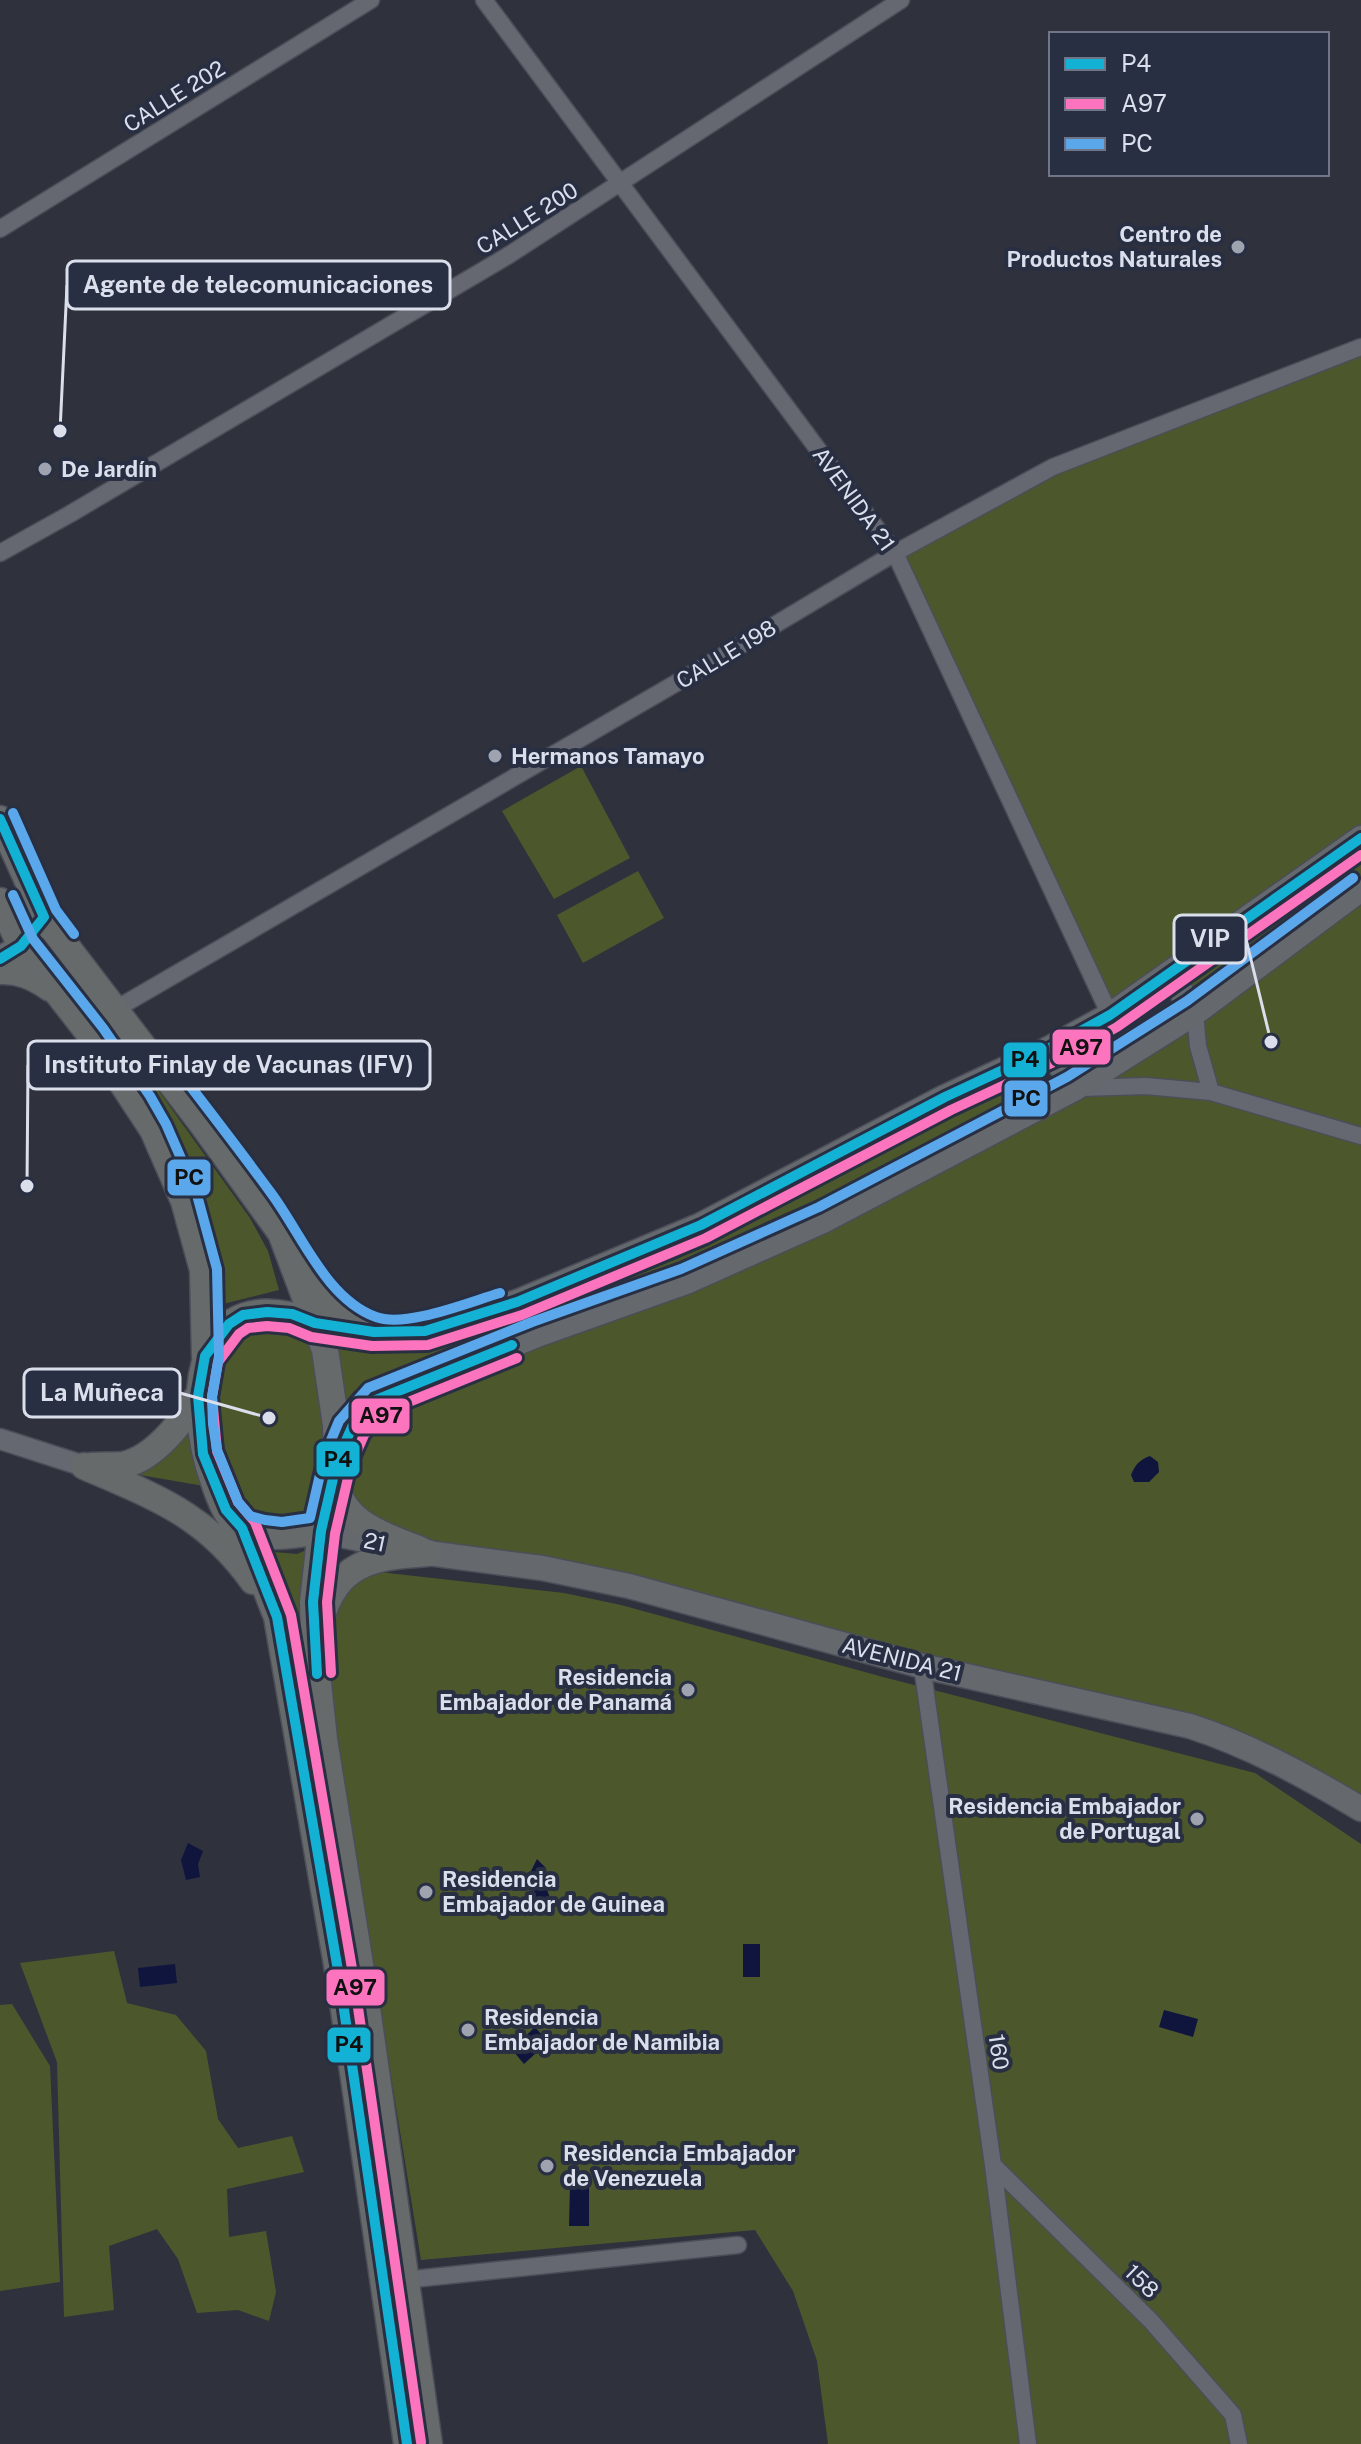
<svg xmlns="http://www.w3.org/2000/svg" width="1361" height="2444" viewBox="0 0 1361 2444" font-family="'Public Sans',sans-serif">
	<style>
		.green { fill: #4c582b }
		.water { fill: #10153e }
		.lines { fill: none; stroke-linecap: round; stroke-linejoin: round }
		.minor-casing { stroke: #4b4e58; stroke-width: 19 }
		.tertiary-casing { stroke: #4b4e58; stroke-width: 23 }
		.secondary-casing { stroke: #4b4e58; stroke-width: 27 }
		.primary-casing { stroke: #4b4e58; stroke-width: 29 }
		.minor { stroke: #666871; stroke-width: 16 }
		.tertiary { stroke: #666871; stroke-width: 20 }
		.secondary { stroke: #65686d; stroke-width: 24 }
		.primary { stroke: #676a6b; stroke-width: 26 }
		.bus-1-casing { stroke: #292f43; stroke-width: 16 }
		.bus-2-casing { stroke: #292f43; stroke-width: 16 }
		.bus-3-casing { stroke: #292f43; stroke-width: 16 }
		.bus-1 { stroke: #13b2d5; stroke-width: 10 }
		.bus-2 { stroke: #fc73be; stroke-width: 10 }
		.bus-3 { stroke: #5aa8eb; stroke-width: 10 }
		.poi-dot { fill: #9fa2af; stroke: #292f43; stroke-width: 3 }
		.labels { text-anchor: middle; stroke-width: 8; stroke-linejoin: round; paint-order: stroke }
		.street-label { font-size: 22px; fill: #dbdfec; stroke: #292f43 }
		.poi-label { font-size: 22px; font-weight: bold; fill: #dbdfec; stroke: #292f43; text-anchor: start }
		.leader { fill: none; stroke: #dbdfec; stroke-width: 3 }
		.callout-dot { fill: #dbdfec; stroke: #292f43; stroke-width: 3 }
		.callout { fill: #292f43; stroke: #dbdfec; stroke-width: 3 }
		.callout-label { font-size: 24px; text-anchor: middle; font-weight: bold; fill: #dbdfec }
		.line-badge { stroke: #292f43; stroke-width: 3 }
		.pale-badge-label { font-size: 22px; text-anchor: middle; font-weight: bold; fill: #111 }
	</style>
	<rect width="100%" height="100%" fill="#2f323d"/>
	<!-- green -->
	<path class="green" d="M 1361,347 L 1361,836 L 1110,1015 L 895,553 L 1053,467 Z
		M 581,766 L 630,858 L 554,899 L 502,811 Z
		M 1361,852 L 1361,877 L 1197,991 L 1190,987 L 1188,978 L 1192,971 Z
		M 638,871 L 664,918 L 583,963 L 557,915 Z
		M 1361,889 L 1361,1809 L 1232,1740 L 386,1538 L 335,1478 L 376,1400 L 686,1282 L 1074,1089 Z
		M 46,950 L 56,951 L 64,959 L 250,1218 L 268,1251 L 279,1290 L 219,1305 L 215,1274 L 198,1204 L 42,957 Z
		M 1031,1069 L 1042,1072 L 1046,1079 L 1046,1090 L 1039,1097 L 846,1194 L 475,1348 L 379,1379 L 354,1391 L 342,1406 L 334,1342 L 425,1345 L 524,1311 L 712,1232 L 804,1189 Z
		M 262,1324 C 279,1327 295,1328 307,1342 C 322,1360 328,1457 324,1482 C 321,1497 313,1509 303,1520 L 261,1524 L 243,1511 L 224,1481 L 208,1432 L 209,1380 L 227,1343 Z
		M 188,1432 L 193,1459 L 204,1486 L 128,1473 L 163,1457 Z
		M 309,1549 L 301,1589 L 301,1685 L 263,1551 L 297,1554 Z
		M 379,1572 L 564,1593 L 621,1605 L 883,1677 L 1255,1773 L 1361,1844 L 1361,2444 L 828,2444 L 817,2361 L 793,2291 L 755,2230 L 421,2260 L 329,1695 L 325,1637 L 334,1610 L 354,1583 Z
		M 114,1951 L 127,2003 L 176,2015 L 206,2051 L 218,2119 L 238,2148 L 292,2136 L 304,2172 L 227,2189 L 229,2237 L 266,2231 L 276,2292 L 269,2321 L 238,2310 L 197,2313 L 178,2259 L 157,2229 L 109,2246 L 114,2310 L 64,2317 L 57,2062 L 20,1963 Z
		M 12,2004 L 50,2066 L 60,2282 L 0,2291 L 0,2005 Z"/>
	<!-- water -->
	<path class="water" d="M 1150,1456 L 1158,1462 L 1159,1472 L 1149,1482 L 1134,1482 L 1131,1475 C 1135,1465 1139,1460 1150,1456 Z
		M 188,1843 L 203,1851 L 198,1864 L 200,1877 L 186,1880 L 181,1860 Z
		M 537,1859 L 546,1868 L 544,1881 L 550,1898 L 537,1902 L 529,1875 Z
		M 743,1944 L 760,1944 L 760,1977 L 743,1977 Z
		M 175,1964 L 177,1983 L 140,1987 L 138,1968 Z
		M 1164,2010 L 1198,2019 L 1193,2037 L 1159,2027 Z
		M 535,2027 L 548,2042 L 524,2064 L 514,2052 L 515,2046 Z
		M 570,2185 L 589,2185 L 589,2226 L 569,2226 Z"/>
	<g class="lines">
		<!-- minor casing -->
		<g class="minor-casing">
			<path id="minor" d="M 484,0 L 895,553 L 1110,1015 L 1131,1053
				M 0,229 L 371,0
				M 0,553 L 70,514 L 509,255 L 901,0
				M 114,1010 L 726,654 L 895,553 L 1053,467 L 1361,347
				M 1195,1013 L 1198,1046 L 1211,1092
				M 1080,1088 L 1146,1086 L 1211,1092 L 1361,1136
				M 922,1666 L 993,2165 L 1028,2444
				M 993,2165 L 1151,2321 L 1233,2415 L 1239,2444
				M 404,2280 L 738,2245"/>
		</g>
		<!-- tertiary casing -->
		<g class="tertiary-casing">
			<path id="tertiary" d="M 0,1439 L 84,1466"/>
		</g>
		<!-- secondary casing -->
		<g class="secondary-casing">
			<path id="secondary" d="M 0,959 L 21,946 L 44,917
				M 1169,973 L 1195,1013
				M 1050,1048 L 1074,1089
				M 315,1323 L 374,1332 L 425,1331 L 517,1302 L 701,1225 L 945,1097 L 1050,1048 L 1110,1015 L 1361,838
				M 337,1461 L 352,1427 L 376,1400 L 537,1335 L 686,1282 L 825,1220 L 1074,1089 L 1195,1013 L 1361,889
				M 321,1531 L 428,1553 L 542,1568 L 629,1586 L 922,1666 L 1190,1726 C 1251,1746 1306,1776 1361,1809"/>
		</g>
		<!-- primary casing -->
		<g class="primary-casing">
			<path id="primary" d="M 0,819 L 44,917 L 200,1121 L 281,1233 L 325,1350 L 336,1425 L 337,1461 L 335,1478 L 321,1531 L 313,1602 L 314,1645 L 324,1739 L 367,2008 L 429,2444
				M 0,901 L 21,946 L 92,1037 L 153,1130 L 184,1201 L 203,1270 L 205,1356
				M 0,971 C 19,970 34,977 50,988
				M 302,1267 L 338,1312 L 374,1332
				M 315,1323 C 194,1276 184,1399 214,1482 C 219,1497 227,1520 242,1528 C 265,1542 297,1534 321,1531
				M 84,1466 C 157,1498 205,1514 253,1581
				M 91,1466 C 101,1465 113,1466 123,1465 C 154,1459 183,1421 198,1396
				M 335,1478 C 339,1523 385,1536 421,1550
				M 242,1528 L 277,1617 L 340,1982 L 407,2444
				M 320,1622 C 337,1562 371,1557 428,1553"/>
		</g>
		<!-- minor -->
		<use href="#minor" class="minor"/>
		<!-- tertiary -->
		<use href="#tertiary" class="tertiary"/>
		<!-- secondary -->
		<use href="#secondary" class="secondary"/>
		<!-- primary -->
		<use href="#primary" class="primary"/>
		<!-- bus-1 casing -->
		<g class="bus-1-casing">
			<path id="bus-1" d="M 0,819 L 44,917 L 21,946 L 0,959
				M 317,1674 L 313,1602 L 321,1531 L 337,1461 L 352,1427 L 376,1400 L 512,1345
				M 407,2444 L 340,1982 L 277,1617 L 242,1528 L 226,1510 L 203,1454 L 198,1396 L 205,1356 L 229,1324 L 243,1315 L 267,1312 L 292,1314 L 315,1323 L 374,1332 L 425,1331 L 517,1302 L 701,1225 L 945,1097 L 1050,1048 L 1110,1015 L 1361,838"/>
		</g>
		<!-- bus-2 casing -->
		<g class="bus-2-casing">
			<path id="bus-2" d="M 331,1673 L 327,1602 L 335,1534 L 351,1465 L 364,1435 L 384,1412 L 517,1358
				M 421,2442 L 354,1980 L 291,1615 L 255,1522 L 238,1502 L 217,1451 L 212,1397 L 218,1362 L 239,1334 L 248,1328 L 267,1326 L 289,1328 L 311,1337 L 372,1346 L 428,1345 L 522,1315 L 706,1238 L 951,1110 L 1056,1061 L 1117,1027 L 1361,855"/>
		</g>
		<!-- bus-3 casing -->
		<g class="bus-3-casing">
			<path id="bus-3" d="M 13,813 L 56,910 L 74,934
				M 13,895 L 33,939 L 103,1028 L 150,1096 L 166,1124 L 197,1195 L 217,1269 L 219,1356 L 212,1397 L 213,1424 L 217,1450 L 238,1502 L 250,1516 L 265,1520 L 282,1522 L 310,1518 L 324,1457 L 339,1421 L 368,1388 L 532,1322 L 681,1269 L 819,1207 L 1067,1077 L 1187,1001 L 1353,878
				M 164,1052 C 200,1099 236,1145 271,1193 C 301,1233 326,1299 376,1317 C 406,1328 469,1302 500,1293"/>
		</g>
		<!-- bus-1 -->
		<use href="#bus-1" class="bus-1"/>
		<!-- bus-2 -->
		<use href="#bus-2" class="bus-2"/>
		<!-- bus-3 -->
		<use href="#bus-3" class="bus-3"/>
	</g>
	<!-- markers -->
	<g class="poi-dot">
		<circle cx="1238" cy="247" r="8"/>
		<circle cx="45" cy="469" r="8"/>
		<circle cx="495" cy="756" r="8"/>
		<circle cx="688" cy="1690" r="8"/>
		<circle cx="1197" cy="1819" r="8"/>
		<circle cx="426" cy="1892" r="8"/>
		<circle cx="468" cy="2030" r="8"/>
		<circle cx="547" cy="2166" r="8"/>
	</g>
	<g class="labels">
		<!-- street labels -->
		<g class="street-label">
			<text transform="translate(174 96) rotate(-32)" y="8">CALLE 202</text>
			<text transform="translate(527 218) rotate(-32)" y="8">CALLE 200</text>
			<text transform="translate(854 499) rotate(54)" y="8">AVENIDA 21</text>
			<text transform="translate(726 654) rotate(-31)" y="8">CALLE 198</text>
			<text transform="translate(375 1542) rotate(12)" y="8">21</text>
			<text transform="translate(902 1659) rotate(14)" y="8">AVENIDA 21</text>
			<text transform="translate(999 2052) rotate(82)" y="8">160</text>
			<text transform="translate(1142 2281) rotate(44)" y="8">158</text>
		</g>
		<!-- poi labels -->
		<g class="poi-label">
			<text x="1222" y="242" text-anchor="end">Centro de<tspan x="1222" dy="25">Productos Naturales</tspan></text>
			<text x="61" y="477">De Jardín</text>
			<text x="511" y="764">Hermanos Tamayo</text>
			<text x="672" y="1685" text-anchor="end">Residencia<tspan x="672" dy="25">Embajador de Panamá</tspan></text>
			<text x="1181" y="1814" text-anchor="end">Residencia Embajador<tspan x="1181" dy="25">de Portugal</tspan></text>
			<text x="442" y="1887">Residencia<tspan x="442" dy="25">Embajador de Guinea</tspan></text>
			<text x="484" y="2025">Residencia<tspan x="484" dy="25">Embajador de Namibia</tspan></text>
			<text x="563" y="2161">Residencia Embajador<tspan x="563" dy="25">de Venezuela</tspan></text>
		</g>
	</g>
	<!-- callouts -->
	<path class="leader" d="M60 431L67 285M1271 1042L1246 939M27 1186L28 1065M269 1418L180 1393"/>
	<g class="callout-dot">
		<circle cx="60" cy="431" r="8"/>
		<circle cx="1271" cy="1042" r="8"/>
		<circle cx="27" cy="1186" r="8"/>
		<circle cx="269" cy="1418" r="8"/>
	</g>
	<g class="callout">
		<rect x="67" y="261" width="383" height="48" rx="8"/>
		<rect x="1174" y="915" width="72" height="48" rx="8"/>
		<rect x="28" y="1041" width="402" height="48" rx="8"/>
		<rect x="24" y="1369" width="156" height="48" rx="8"/>
	</g>
	<g class="callout-label">
		<text x="258" y="293">Agente de telecomunicaciones</text>
		<text x="1210" y="947">VIP</text>
		<text x="229" y="1073">Instituto Finlay de Vacunas (IFV)</text>
		<text x="102" y="1401">La Muñeca</text>
	</g>
	<g class="line-badge">
		<rect x="1051" y="1028" width="61" height="38" rx="8" fill="#fc73be"/>
		<rect x="1002" y="1041" width="46" height="38" rx="8" fill="#13b2d5"/>
		<rect x="1003" y="1079" width="46" height="39" rx="8" fill="#5aa8eb"/>
		<rect x="166" y="1158" width="46" height="39" rx="8" fill="#5aa8eb"/>
		<rect x="350" y="1397" width="61" height="38" rx="8" fill="#fc73be"/>
		<rect x="315" y="1440" width="46" height="38" rx="8" fill="#13b2d5"/>
		<rect x="325" y="1968" width="61" height="39" rx="8" fill="#fc73be"/>
		<rect x="326" y="2026" width="46" height="38" rx="8" fill="#13b2d5"/>
	</g>
	<g class="pale-badge-label">
		<text x="1081" y="1055">A97</text>
		<text x="1025" y="1067">P4</text>
		<text x="1026" y="1106">PC</text>
		<text x="189" y="1185">PC</text>
		<text x="381" y="1423">A97</text>
		<text x="338" y="1467">P4</text>
		<text x="355" y="1995">A97</text>
		<text x="349" y="2052">P4</text>
	</g>
	<!-- legend -->
	<rect x="1049" y="32" width="280" height="144" fill="#292f43" stroke="#707587" stroke-width="2"/>
	<rect x="1065" y="58" width="40" height="12" fill="#13b2d5" stroke="#707587" stroke-width="2"/>
	<text x="1121" y="72" font-size="24" fill="#dbdfec">P4</text>
	<rect x="1065" y="98" width="40" height="12" fill="#fc73be" stroke="#707587" stroke-width="2"/>
	<text x="1121" y="112" font-size="24" fill="#dbdfec">A97</text>
	<rect x="1065" y="138" width="40" height="12" fill="#5aa8eb" stroke="#707587" stroke-width="2"/>
	<text x="1121" y="152" font-size="24" fill="#dbdfec">PC</text>
</svg>
